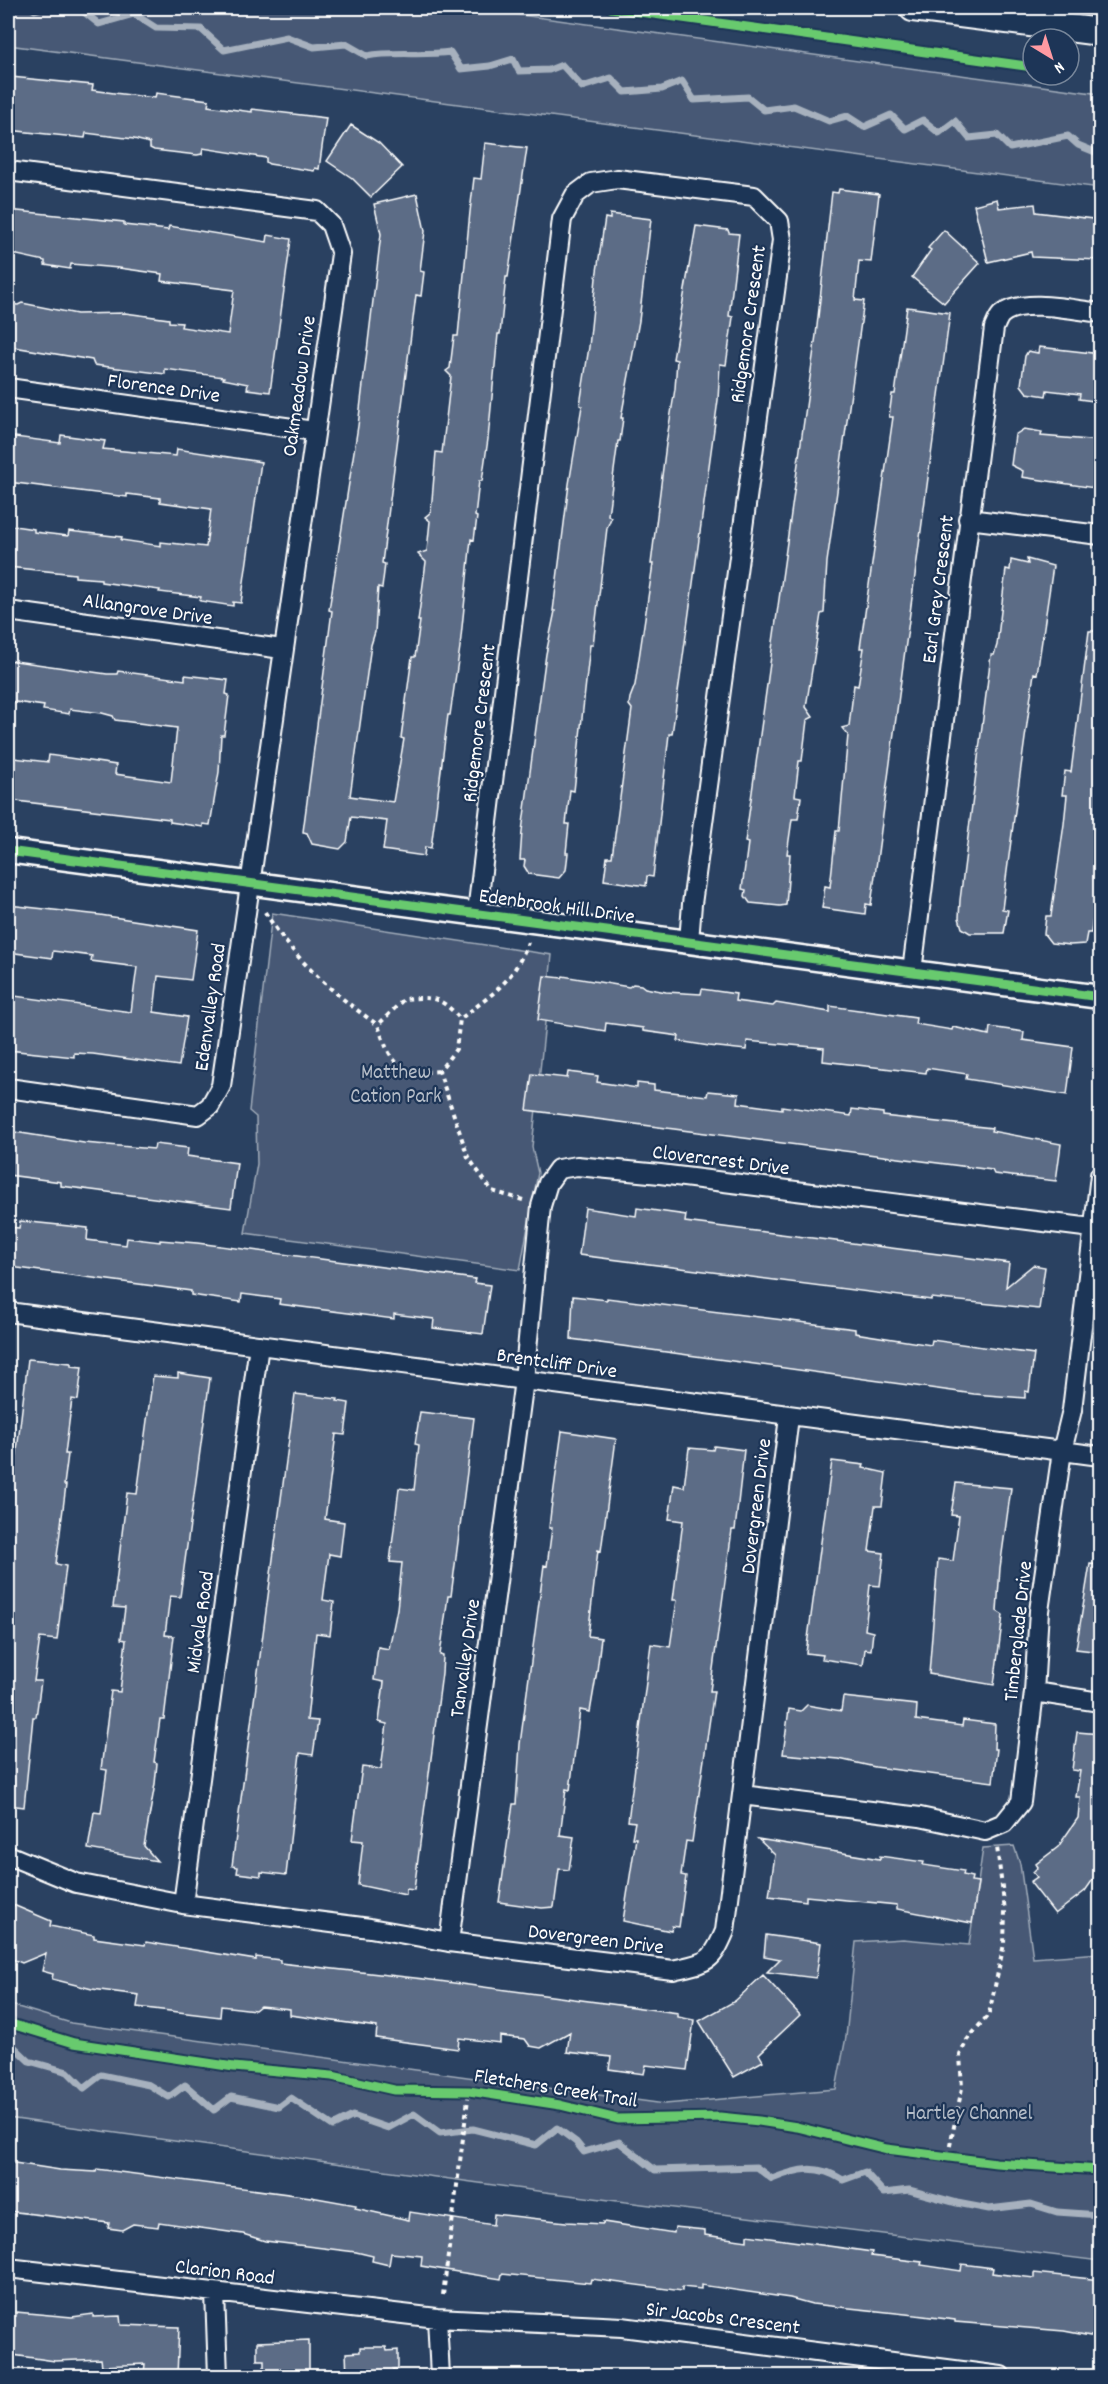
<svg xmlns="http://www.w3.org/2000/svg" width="1108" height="2384" viewBox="0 0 1108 2384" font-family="Dekko,sans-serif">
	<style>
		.green { fill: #465975; stroke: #a2acba; stroke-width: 1.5 }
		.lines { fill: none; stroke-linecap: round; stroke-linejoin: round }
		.stream { stroke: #a7b1be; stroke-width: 7 }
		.building { fill: #5b6c86; stroke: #fff; stroke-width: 1.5 }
		.minor-casing { stroke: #fff; stroke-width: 22 }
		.tertiary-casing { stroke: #fff; stroke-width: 27 }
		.secondary-casing { stroke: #fff; stroke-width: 30 }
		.path { stroke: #fff; stroke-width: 4; stroke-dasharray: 4.5 4.5; stroke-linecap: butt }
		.minor { stroke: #1d3557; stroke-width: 18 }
		.tertiary { stroke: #1d3557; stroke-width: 22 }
		.secondary { stroke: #1d3557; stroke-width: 26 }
		.cycleway-casing { stroke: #1d3557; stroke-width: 13 }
		.cycleway { stroke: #67ca6e; stroke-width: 9 }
		.labels { text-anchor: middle; stroke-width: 4.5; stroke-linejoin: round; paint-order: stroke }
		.street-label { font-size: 21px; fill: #fff; stroke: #1d3557 }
		.park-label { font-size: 21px; fill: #b5bdc8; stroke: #1d3557 }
	</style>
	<rect width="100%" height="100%" fill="#2a4161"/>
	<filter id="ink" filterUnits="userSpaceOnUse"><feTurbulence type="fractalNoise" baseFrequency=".0167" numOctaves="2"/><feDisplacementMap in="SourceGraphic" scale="12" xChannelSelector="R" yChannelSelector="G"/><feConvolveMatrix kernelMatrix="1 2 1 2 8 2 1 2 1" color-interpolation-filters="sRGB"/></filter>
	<g filter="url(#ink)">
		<!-- green -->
		<path class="green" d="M 8,8 L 470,8 L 1100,94 L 1100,188 L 8,45 Z
			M 272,913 L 552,955 L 532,1147 L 538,1173 L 520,1270 L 245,1233 L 257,1164 L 256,1117 L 249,1111 Z
			M 1014,1846 L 1020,1864 L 1033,1958 L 1100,1953 L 1100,2261 L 545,2192 L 8,2118 L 8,2004 L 71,2023 L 665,2104 L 836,2089 L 846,2037 L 856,1942 L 903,1939 L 969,1945 L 983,1848 Z"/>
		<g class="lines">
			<!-- stream -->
			<path class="stream" d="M 32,8 L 35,10 L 42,8
				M 79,8 L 99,24 L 134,14 L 156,28 L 201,29 L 224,50 L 287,37 L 314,47 L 346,44 L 367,56 C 395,51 422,56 450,52 L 461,69 L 490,66 L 513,59 L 519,71 L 549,70 L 562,65 L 582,87 L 611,78 L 625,92 L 662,89 L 682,81 L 694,100 L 748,97 L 764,110 L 794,106 L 829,121 L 847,116 L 864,127 L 891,115 L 905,129 L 923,120 L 939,133 L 955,121 L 969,138 L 997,135 L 1010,148 L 1068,136 L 1078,145 L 1100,154
				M 8,2041 L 29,2061 L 68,2072 L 84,2088 L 101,2075 L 149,2085 L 169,2097 L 185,2085 L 214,2110 L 231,2097 L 279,2107 L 291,2098 L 333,2126 L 353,2116 L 388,2128 L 414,2114 L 440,2133 L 473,2129 L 536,2145 L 557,2128 L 576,2142 L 584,2152 L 619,2142 L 655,2170 L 756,2167 L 772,2179 C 799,2168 817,2164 843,2180 L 865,2172 L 884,2193 L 909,2190 L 957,2203 L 989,2209 L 1031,2204 L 1057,2212 L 1100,2215"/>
		</g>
		<!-- building -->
		<path class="building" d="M 11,77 L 93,85 L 92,90 L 114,93 L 155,98 L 156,93 L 209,100 L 208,106 L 252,112 L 252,109 L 326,118 L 319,169 L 315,168 L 314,171 L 269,164 L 266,162 L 266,158 L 203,148 L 202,154 L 197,155 L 154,150 L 150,148 L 150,143 L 134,139 L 86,133 L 85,138 L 8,130 Z
			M 351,125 L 379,143 L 402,167 L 371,197 L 352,178 L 327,161 Z
			M 485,143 L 527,148 L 508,277 L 506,277 L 500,334 L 498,334 L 488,439 L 482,481 L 479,481 L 475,516 L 477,517 L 474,540 L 471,539 L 460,647 L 450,715 L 448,715 L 431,848 L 425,847 L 424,856 L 383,850 L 387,821 L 351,817 L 347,842 L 340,849 L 312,844 L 307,833 L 303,832 L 332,611 L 329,610 L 358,426 L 381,234 L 374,204 L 417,194 L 425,231 L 420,271 L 424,272 L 421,296 L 416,295 L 382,563 L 385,564 L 382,588 L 378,587 L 375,632 L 371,645 L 350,796 L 393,802 L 404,739 L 401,738 L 412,657 L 415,657 L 420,621 L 418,621 L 426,562 L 418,554 L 427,551 L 430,521 L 425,517 L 431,512 L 436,452 L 442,453 L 451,376 L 446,371 L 450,368 L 454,336 L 458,336 L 470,212 L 474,178 L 481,179 Z
			M 839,189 L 879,194 L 871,262 L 859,261 L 855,300 L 864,301 L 827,562 L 824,613 L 821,614 L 806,707 L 813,717 L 807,720 L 802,761 L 799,761 L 795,796 L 801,797 L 798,819 L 792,819 L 787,854 L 790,854 L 786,905 L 780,906 L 750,903 L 745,896 L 746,890 L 742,889 L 748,843 L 745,842 L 816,335 L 832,192 L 838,193 Z
			M 997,199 L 999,208 L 1035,204 L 1036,212 L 1101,220 L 1099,260 L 1032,257 L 1031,252 L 988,262 L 974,205 Z
			M 8,210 L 124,222 L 124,225 L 168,230 L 169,226 L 267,242 L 268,235 L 291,239 L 270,392 L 247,389 L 248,384 L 223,379 L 224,377 L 165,369 L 165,374 L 94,365 L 92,360 L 8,346 L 8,304 L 18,305 L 22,303 L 77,314 L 125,313 L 169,319 L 169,322 L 182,323 L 181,327 L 228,334 L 234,290 L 161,281 L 162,274 L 119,268 L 71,264 L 70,269 L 45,265 L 45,261 L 8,253 Z
			M 610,214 L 651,219 L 639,321 L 621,418 L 623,418 L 620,441 L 618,441 L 608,515 L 611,518 L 607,528 L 593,645 L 590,645 L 574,791 L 570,790 L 566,824 L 569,824 L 566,853 L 568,853 L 566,870 L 559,878 L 529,874 L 524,866 L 525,860 L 520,860 L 522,831 L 546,654 L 555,611 L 553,611 L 569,484 L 582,406 L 580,405 L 589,347 L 596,278 L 605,218 L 610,219 Z
			M 696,226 L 728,230 L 729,233 L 739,234 L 729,316 L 733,317 L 726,365 L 720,364 L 718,400 L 682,664 L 672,734 L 669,734 L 653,877 L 647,876 L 646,886 L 604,880 L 607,857 L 612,857 L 632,709 L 629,705 L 630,698 L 635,685 L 653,564 L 651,564 L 666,444 L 675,389 L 677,360 L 673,359 Z
			M 944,230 L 980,263 L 944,303 L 912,277 L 931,250 L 928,248 Z
			M 907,307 L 950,313 L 871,905 L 866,904 L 865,914 L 822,908 L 825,886 L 830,887 L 836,831 L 839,831 L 848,735 L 842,728 L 849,726 L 854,685 L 858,686 L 864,648 L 860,648 L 893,417 L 889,417 L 892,394 L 895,394 Z
			M 1039,347 L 1101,354 L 1101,402 L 1079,399 L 1080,394 L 1047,390 L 1046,396 L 1027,393 L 1021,385 L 1025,356 L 1028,351 L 1038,353 Z
			M 1024,429 L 1042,432 L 1041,436 L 1101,441 L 1101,489 L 1022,477 L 1023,471 L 1011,465 L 1015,435 Z
			M 61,435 L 105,441 L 103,449 L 176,456 L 177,449 L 261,462 L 241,603 L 233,602 L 233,606 L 200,601 L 201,597 L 159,592 L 160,590 L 101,582 L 101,579 L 75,577 L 75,574 L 8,567 L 8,525 L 34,529 L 34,532 L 68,536 L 69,531 L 122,537 L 121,540 L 161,546 L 161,542 L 206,547 L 211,509 L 160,502 L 160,498 L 127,494 L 127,497 L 8,482 L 8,436 L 60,443 Z
			M 1027,559 L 1053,566 L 1037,674 L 1034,673 L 1014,818 L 1002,909 L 1008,910 L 1004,933 L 970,933 L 962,928 L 959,918 L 960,900 L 991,655 L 994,655 L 997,645 L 1006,569 L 1010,570 L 1011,560 L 1028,564 Z
			M 1089,631 L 1101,631 L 1101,855 L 1091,933 L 1087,933 L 1085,944 L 1070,945 L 1051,943 L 1044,934 L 1046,916 L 1051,916 L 1064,824 L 1067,795 L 1062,795 L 1065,771 L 1071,772 Z
			M 8,660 L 107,674 L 117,674 L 118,671 L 185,680 L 185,675 L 228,680 L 226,694 L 229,695 L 224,735 L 221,735 L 219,772 L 210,825 L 203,824 L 203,827 L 170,822 L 170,819 L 8,800 L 8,760 L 14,760 L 14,758 L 48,762 L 49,755 L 116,765 L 115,774 L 171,782 L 177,728 L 115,720 L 113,716 L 102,713 L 70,709 L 69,714 L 43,710 L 44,706 L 8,701 Z
			M 8,905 L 100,915 L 198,930 L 191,980 L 158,976 L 154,1012 L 187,1017 L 179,1066 L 93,1054 L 74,1053 L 74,1057 L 8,1050 L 8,1005 L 14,1006 L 15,996 L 131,1012 L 137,967 L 91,961 L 92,956 L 53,951 L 52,958 L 8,952 Z
			M 544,976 L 562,978 L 563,976 L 629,987 L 633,984 L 641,985 L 645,988 L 666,992 L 701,994 L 702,989 L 736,994 L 735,1001 L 773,1006 L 776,1003 L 830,1012 L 830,1006 L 866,1011 L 916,1018 L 915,1024 L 952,1030 L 953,1027 L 989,1035 L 990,1027 L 1024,1032 L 1023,1040 L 1073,1047 L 1067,1095 L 966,1079 L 967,1074 L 927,1068 L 926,1073 L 823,1061 L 824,1048 L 747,1041 L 746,1050 L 709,1046 L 678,1041 L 679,1036 L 643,1031 L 643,1028 L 606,1023 L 605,1031 L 538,1020 Z
			M 568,1072 L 598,1076 L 597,1082 L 637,1088 L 637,1083 L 654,1085 L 654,1090 L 707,1096 L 708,1091 L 739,1094 L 738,1103 L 782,1109 L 782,1106 L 851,1116 L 852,1109 L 883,1113 L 883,1116 L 992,1128 L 991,1131 L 1061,1144 L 1056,1181 L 994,1174 L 992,1170 L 527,1110 L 532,1074 L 567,1078 Z
			M 8,1131 L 84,1143 L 154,1149 L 155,1144 L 188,1148 L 187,1156 L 237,1163 L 231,1208 L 61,1186 L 61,1182 L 8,1175 Z
			M 585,1208 L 636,1216 L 637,1208 L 686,1215 L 685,1222 L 1009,1263 L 1006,1287 L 1033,1265 L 1045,1267 L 1039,1309 L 931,1298 L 931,1300 L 579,1255 Z
			M 20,1221 L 88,1228 L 87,1240 L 126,1245 L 127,1238 L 160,1242 L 160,1240 L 197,1243 L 475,1279 L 474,1283 L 490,1285 L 483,1334 L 433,1328 L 434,1319 L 394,1314 L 394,1319 L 279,1304 L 280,1299 L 242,1294 L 241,1302 L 191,1295 L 191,1291 L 18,1268 L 8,1265 L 8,1227 L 19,1228 Z
			M 573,1296 L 607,1300 L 607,1298 L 855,1329 L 855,1333 L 931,1345 L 932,1340 L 1034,1354 L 1029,1392 L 1025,1391 L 1025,1398 L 974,1394 L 571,1339 Z
			M 28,1359 L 71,1363 L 71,1366 L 82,1367 L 78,1400 L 72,1399 L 65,1454 L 68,1454 L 64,1485 L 66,1485 L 56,1564 L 66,1566 L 57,1640 L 40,1638 L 34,1681 L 41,1681 L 36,1717 L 33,1717 L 24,1807 L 8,1805 L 8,1508 L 9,1493 L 12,1493 Z
			M 178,1373 L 210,1378 L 180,1597 L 170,1596 L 165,1635 L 174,1636 L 164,1719 L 160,1719 L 154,1762 L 157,1763 L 155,1784 L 144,1846 L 157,1861 L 88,1849 L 94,1812 L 101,1813 L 107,1770 L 101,1769 L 111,1691 L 120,1692 L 126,1640 L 121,1639 L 125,1608 L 113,1607 L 127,1493 L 137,1494 L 153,1376 L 178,1378 Z
			M 295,1394 L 338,1399 L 337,1401 L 349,1403 L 345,1435 L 336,1434 L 325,1519 L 344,1522 L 340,1556 L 329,1554 L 323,1600 L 334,1602 L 330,1635 L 316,1633 L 307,1720 L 318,1721 L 313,1755 L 300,1753 L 286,1875 L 261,1872 L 261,1876 L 237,1873 L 238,1867 L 232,1866 Z
			M 420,1412 L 474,1418 L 451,1596 L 448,1596 L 440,1655 L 443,1656 L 442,1673 L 414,1890 L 406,1889 L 406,1895 L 358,1885 L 363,1841 L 352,1840 L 362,1767 L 381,1769 L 387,1724 L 379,1722 L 384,1682 L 374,1680 L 378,1647 L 389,1649 L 397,1609 L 402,1563 L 390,1562 L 399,1488 L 414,1490 L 419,1445 L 415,1444 Z
			M 562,1431 L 616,1439 L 601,1551 L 598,1550 L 588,1636 L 601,1638 L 597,1671 L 590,1712 L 580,1710 L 570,1790 L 566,1789 L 560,1835 L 574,1837 L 569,1870 L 559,1869 L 554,1907 L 542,1908 L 499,1902 L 513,1804 L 516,1804 L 520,1744 L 544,1565 L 547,1566 L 552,1528 L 549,1528 L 551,1510 Z
			M 714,1446 L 744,1450 L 735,1530 L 732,1530 L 710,1691 L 714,1691 L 711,1711 L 692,1842 L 686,1841 L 681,1875 L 686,1876 L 679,1927 L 672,1926 L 671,1931 L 623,1921 L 636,1838 L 632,1838 L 635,1822 L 628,1821 L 651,1644 L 670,1647 L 677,1600 L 673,1600 L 683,1521 L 669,1519 L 674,1485 L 684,1487 L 689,1448 L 713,1450 Z
			M 832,1461 L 864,1465 L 863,1468 L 886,1473 L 882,1506 L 875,1506 L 869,1551 L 884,1553 L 880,1586 L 870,1585 L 865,1630 L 873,1632 L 871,1650 L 865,1649 L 863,1665 L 822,1659 L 823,1655 L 806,1653 Z
			M 956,1483 L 1011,1488 L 1000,1568 L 997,1611 L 1003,1615 L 994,1685 L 929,1674 L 938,1559 L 953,1561 L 959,1516 L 951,1515 Z
			M 1090,1564 L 1101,1565 L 1101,1652 L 1076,1649 Z
			M 843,1697 L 917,1705 L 916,1720 L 962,1726 L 963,1720 L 995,1724 L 994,1749 L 997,1749 L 993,1782 L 875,1767 L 839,1759 L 783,1754 L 789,1709 L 801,1711 L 807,1705 L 841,1711 Z
			M 1077,1732 L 1101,1734 L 1101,1868 L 1085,1891 L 1055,1914 L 1030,1882 L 1037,1877 L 1033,1872 L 1038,1867 L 1036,1864 L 1058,1847 L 1078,1818 L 1080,1797 L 1076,1797 L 1080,1771 L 1072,1770 Z
			M 758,1839 L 880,1859 L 880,1856 L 924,1862 L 923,1865 L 964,1871 L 963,1875 L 972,1877 L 971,1881 L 978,1882 L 972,1923 L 897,1909 L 897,1905 L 806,1896 L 806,1901 L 769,1896 L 775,1855 Z
			M 11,1904 L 51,1921 L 50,1926 L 94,1935 L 94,1938 L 145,1945 L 146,1942 L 256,1960 L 256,1957 L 280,1960 L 280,1963 L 424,1979 L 678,2013 L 678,2017 L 694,2020 L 687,2070 L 646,2065 L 644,2074 L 609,2069 L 611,2057 L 567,2052 L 570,2032 L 541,2048 L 530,2046 L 525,2039 L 500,2036 L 500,2043 L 459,2038 L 458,2049 L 376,2038 L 377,2027 L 290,2015 L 290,2009 L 260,2006 L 255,2010 L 221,2006 L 220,2017 L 137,2007 L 139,1995 L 92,1989 L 52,1979 L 53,1974 L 42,1971 L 46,1953 L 22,1963 L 12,1959 L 8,1947 L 8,1915 Z
			M 766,1935 L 821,1943 L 816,1978 L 767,1972 L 780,1959 L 764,1956 Z
			M 763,1975 L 800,2015 L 759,2054 L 763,2061 L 734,2077 L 699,2021 L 735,2001 Z
			M 8,2162 L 60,2170 L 96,2172 L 97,2169 L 311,2197 L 356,2205 L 355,2208 L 409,2220 L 410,2212 L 493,2225 L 494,2214 L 566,2222 L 603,2224 L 603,2222 L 674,2233 L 675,2227 L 705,2230 L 705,2235 L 747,2241 L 747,2235 L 872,2252 L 871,2256 L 922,2262 L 921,2265 L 961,2271 L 962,2264 L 993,2268 L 992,2273 L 1034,2278 L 1034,2273 L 1101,2280 L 1101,2338 L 1064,2331 L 955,2322 L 955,2320 L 915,2315 L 812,2304 L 790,2298 L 701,2285 L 701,2289 L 682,2287 L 682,2291 L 591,2279 L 590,2283 L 502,2274 L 501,2279 L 421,2266 L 422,2256 L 391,2253 L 389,2265 L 372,2261 L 373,2256 L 356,2252 L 265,2241 L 243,2234 L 159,2222 L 158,2227 L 133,2224 L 122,2230 L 108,2228 L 109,2223 L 8,2211 Z
			M 16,2312 L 72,2317 L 93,2314 L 93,2317 L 120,2316 L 121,2325 L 179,2327 L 177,2376 L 144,2373 L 145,2364 L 102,2366 L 101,2359 L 55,2361 L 13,2355 L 14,2346 L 9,2345 L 12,2316 L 16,2316 Z
			M 309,2340 L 309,2376 L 264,2376 L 264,2360 L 257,2360 L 257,2342 Z
			M 360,2347 L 386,2347 L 387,2351 L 398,2350 L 398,2369 L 393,2369 L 393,2376 L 347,2376 L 346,2353 L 360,2352 Z"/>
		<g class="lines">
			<!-- minor casing -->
			<g class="minor-casing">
				<path id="minor" d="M 8,171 L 317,211 L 331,225 L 341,254 L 221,1086 L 210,1106 L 198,1115 L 8,1088
					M 8,388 L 314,431
					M 968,519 L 1100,535
					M 8,611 L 282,649
					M 477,912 L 562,219 L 575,195 L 591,183 L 617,179 L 754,196 L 779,221 L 782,240 L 692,904 L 689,941
					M 912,971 L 994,328 C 996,324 998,318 1001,315 C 1020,297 1076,310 1100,313
					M 8,1312 L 1100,1456
					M 1034,1692 L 1100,1702
					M 742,1795 L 920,1817 L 985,1831 L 1004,1823 L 1021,1802 L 1034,1692 L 1039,1611 L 1062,1451 L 1072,1410 L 1100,1175
					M 8,1855 L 76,1883 L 183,1904 L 370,1928 L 449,1942 L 673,1970 C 707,1962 711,1964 725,1931 L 789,1417
					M 183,1904 L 259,1345
					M 449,1942 L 524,1380 L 541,1206 L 548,1183 L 558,1169 L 577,1166 L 660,1174 L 1100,1229
					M 8,2268 L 437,2318 L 622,2327 L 1001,2376
					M 215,2293 L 218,2376
					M 437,2318 L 440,2376"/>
			</g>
			<!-- tertiary casing -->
			<g class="tertiary-casing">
				<path id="tertiary" d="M 8,851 L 1100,997"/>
			</g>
			<!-- secondary casing -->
			<g class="secondary-casing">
				<path id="secondary" d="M 913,8 L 1100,32"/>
			</g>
			<!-- path -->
			<path class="path" d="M 265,912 C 293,958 334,995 378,1025
				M 439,1071 C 398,1075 390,1062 378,1025 L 404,999 C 432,997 441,996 460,1019
				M 523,1200 L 492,1191 L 468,1157 L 439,1071 L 456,1049 L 460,1019 C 492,994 513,983 528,942
				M 8,2023 L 74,2043 L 234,2067 L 332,2076 L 394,2090 L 469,2091 L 560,2105 L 618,2119 L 720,2117 L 759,2121 L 797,2127 L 887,2149 L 996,2163 L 1100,2170
				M 948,2155 L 962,2088 L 960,2055 L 967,2040 L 989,2014 L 1004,1944 L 1005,1911 L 997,1847
				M 443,2295 L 469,2091"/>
			<!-- minor -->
			<use href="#minor" class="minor"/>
			<!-- tertiary -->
			<use href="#tertiary" class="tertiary"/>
			<!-- secondary -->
			<use href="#secondary" class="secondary"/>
			<!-- cycleway casing -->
			<g class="cycleway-casing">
				<path id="cycleway" d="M 611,8 L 1033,67
					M 8,851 L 1100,997
					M 8,2023 L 74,2043 L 234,2067 L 332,2076 L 394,2090 L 469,2091 L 560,2105 L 618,2119 L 720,2117 L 759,2121 L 797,2127 L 887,2149 L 996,2163 L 1100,2170"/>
			</g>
			<!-- cycleway -->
			<use href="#cycleway" class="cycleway"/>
		</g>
	</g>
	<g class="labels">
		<!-- street labels -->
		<g class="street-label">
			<text transform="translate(747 324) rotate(-82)" y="7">Ridgemore Crescent</text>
			<text transform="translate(298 386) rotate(-82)" y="7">Oakmeadow Drive</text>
			<text transform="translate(164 387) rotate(8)" y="7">Florence Drive</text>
			<text transform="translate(937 589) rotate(-83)" y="7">Earl Grey Crescent</text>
			<text transform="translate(148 608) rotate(8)" y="7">Allangrove Drive</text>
			<text transform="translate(478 723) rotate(-83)" y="7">Ridgemore Crescent</text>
			<text transform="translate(557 905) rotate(8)" y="7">Edenbrook Hill Drive</text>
			<text transform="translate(209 1007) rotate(-82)" y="7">Edenvalley Road</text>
			<text transform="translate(721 1159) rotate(7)" y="7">Clovercrest Drive</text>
			<text transform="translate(557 1362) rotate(8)" y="7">Brentcliff Drive</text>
			<text transform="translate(755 1506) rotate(-83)" y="7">Dovergreen Drive</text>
			<text transform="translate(199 1622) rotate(-82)" y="7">Midvale Road</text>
			<text transform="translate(1017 1631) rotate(-84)" y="7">Timberglade Drive</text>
			<text transform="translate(464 1658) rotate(-82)" y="7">Tanvalley Drive</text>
			<text transform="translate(596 1938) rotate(7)" y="7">Dovergreen Drive</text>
			<text transform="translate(556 2087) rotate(9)" y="7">Fletchers Creek Trail</text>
			<text transform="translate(225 2271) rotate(7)" y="7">Clarion Road</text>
			<text transform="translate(723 2317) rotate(7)" y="7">Sir Jacobs Crescent</text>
		</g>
		<!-- park labels -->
		<g class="park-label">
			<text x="396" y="1078">Matthew<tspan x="396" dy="24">Cation Park</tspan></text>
			<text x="969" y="2119">Hartley Channel</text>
		</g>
	</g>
	<!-- margin -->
	<rect width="1108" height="2384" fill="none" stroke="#1d3557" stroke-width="30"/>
	<rect x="15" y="15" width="1078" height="2354" fill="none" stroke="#fff" stroke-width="2" filter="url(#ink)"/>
	<!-- north arrow -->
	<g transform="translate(1051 57) rotate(142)"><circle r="28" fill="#1d3557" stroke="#77869a" stroke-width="1.5"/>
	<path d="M0-4.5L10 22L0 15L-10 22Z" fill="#ff9aa2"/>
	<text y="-9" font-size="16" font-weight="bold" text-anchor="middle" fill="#ffffff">N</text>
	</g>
</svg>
